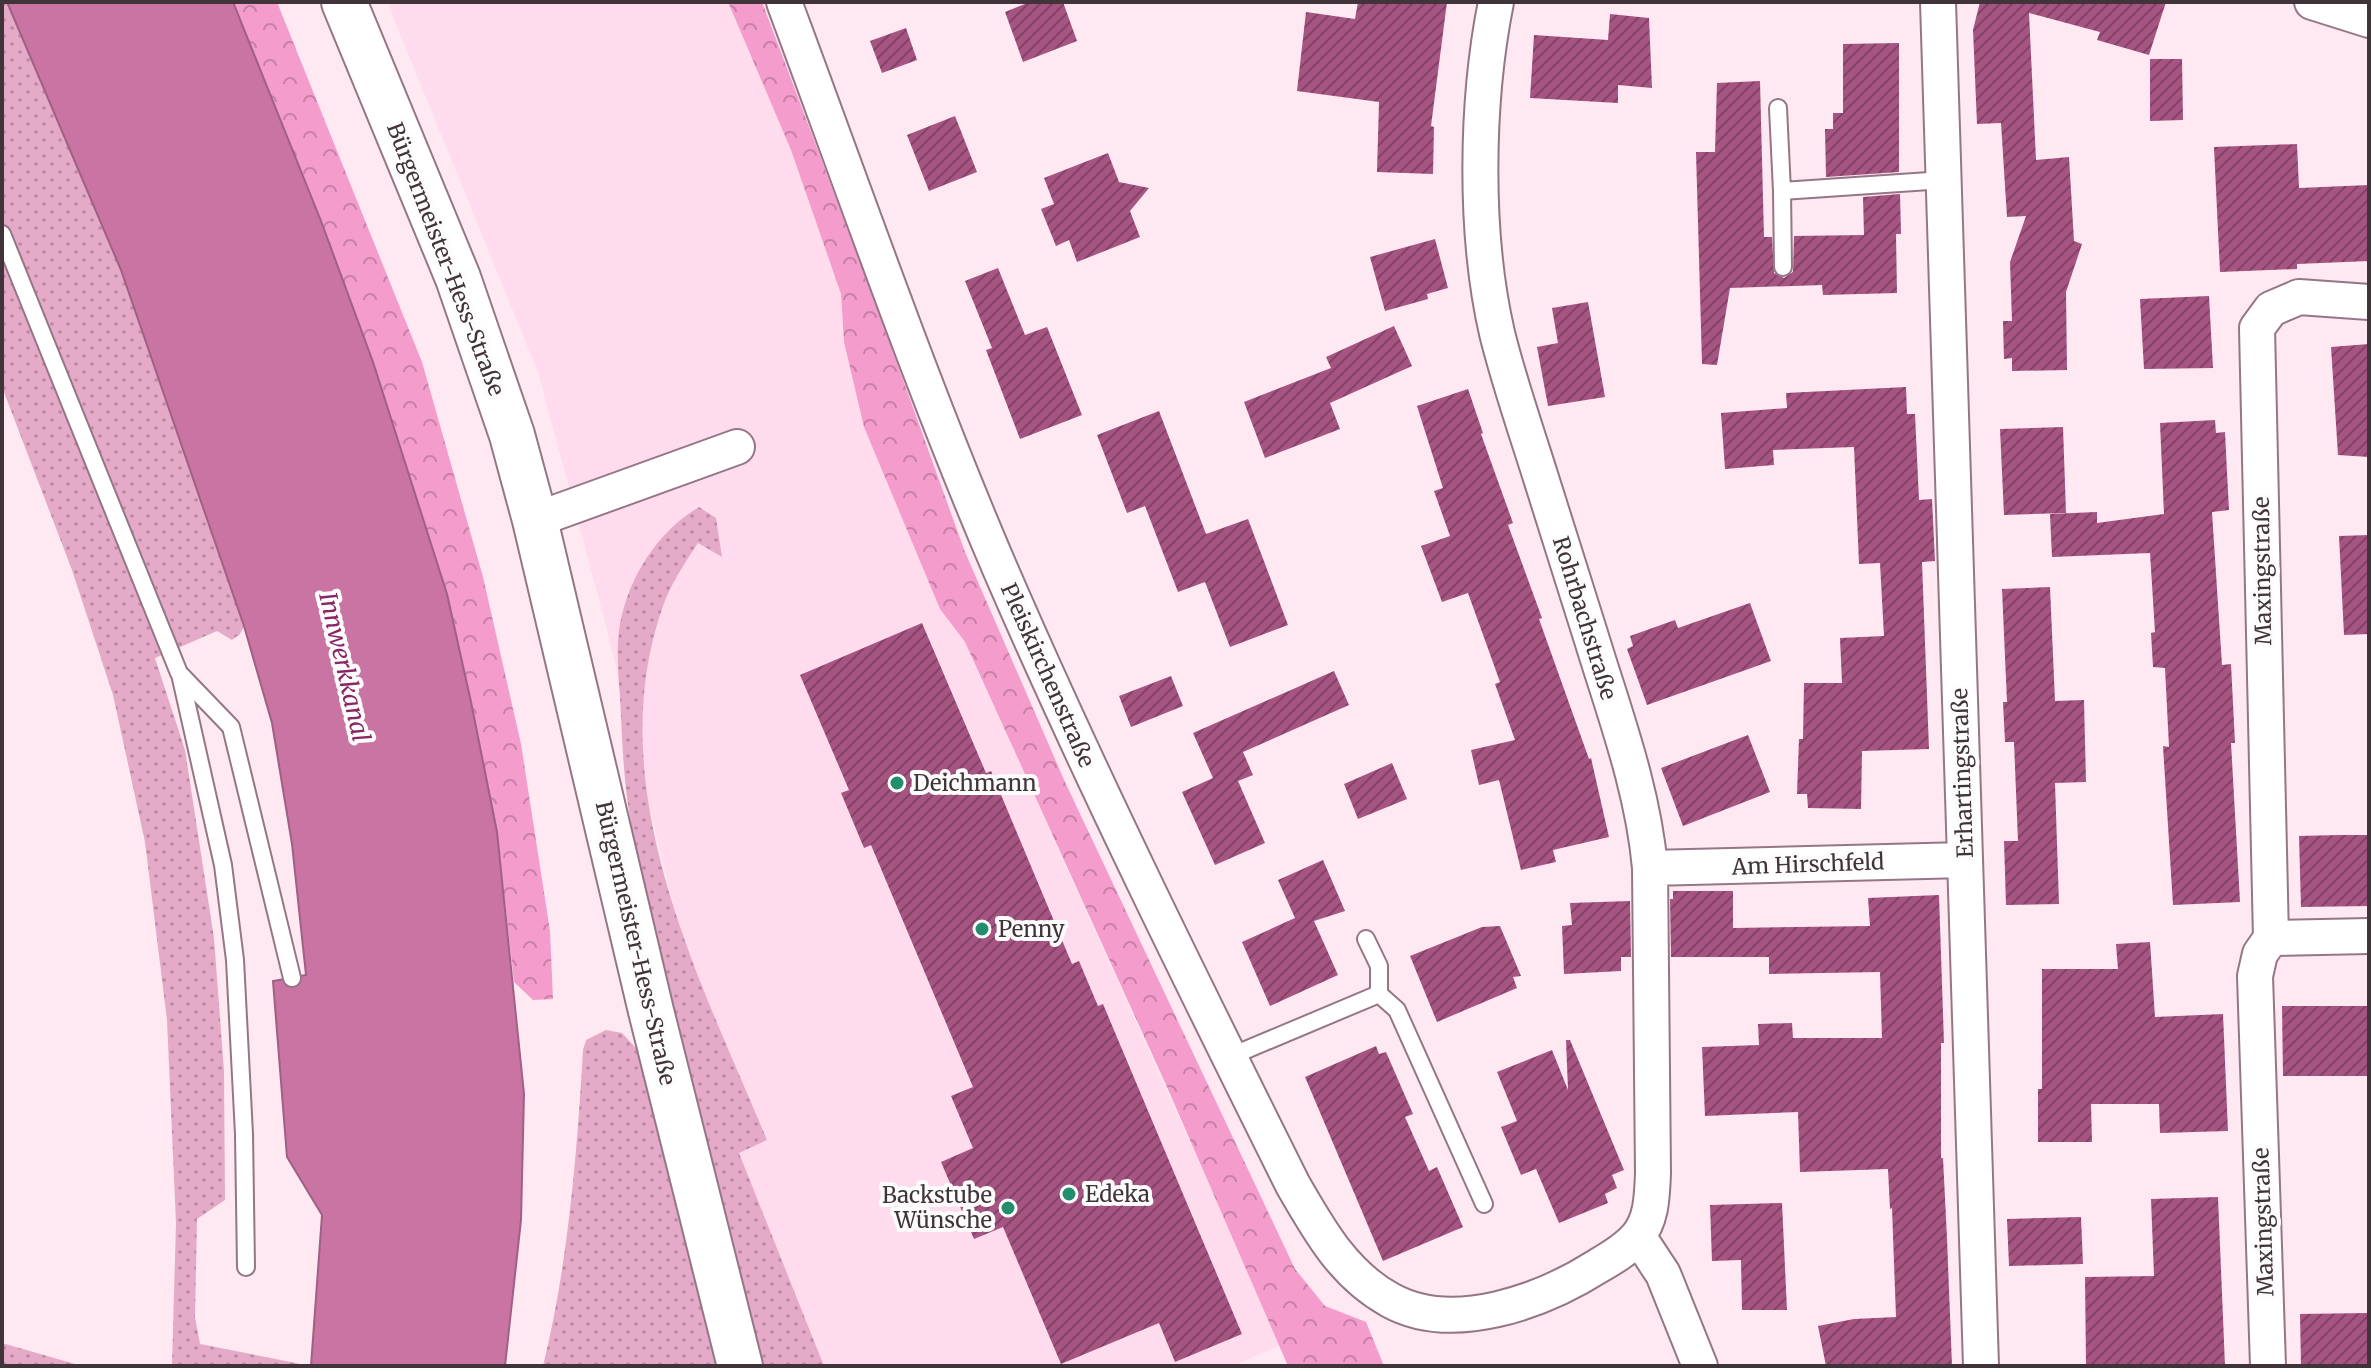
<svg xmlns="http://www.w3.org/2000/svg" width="2371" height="1368" viewBox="0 0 2371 1368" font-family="Merriweather,serif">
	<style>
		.built { fill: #ffdced }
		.grass { fill: url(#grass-dots) }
		.forest { fill: url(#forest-crowns) }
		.water { fill: #c974a2; stroke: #a06083; stroke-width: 2 }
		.building { fill: url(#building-hatch) }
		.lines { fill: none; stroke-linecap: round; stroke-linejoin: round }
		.lane-casing { stroke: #957686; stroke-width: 20 }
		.street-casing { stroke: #957686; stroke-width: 38 }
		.secondary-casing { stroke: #957686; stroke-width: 48 }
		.lane { stroke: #fff; stroke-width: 16 }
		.street { stroke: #fff; stroke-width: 34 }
		.secondary { stroke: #fff; stroke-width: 44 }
		.poi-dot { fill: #238e6d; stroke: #fcfcfc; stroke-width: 3 }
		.labels { text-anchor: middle; stroke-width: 8; stroke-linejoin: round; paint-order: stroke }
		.street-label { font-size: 22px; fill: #41333a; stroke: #fcfcfc }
		.poi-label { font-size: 22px; fill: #41333a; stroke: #fcfcfc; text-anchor: start }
		.water-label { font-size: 24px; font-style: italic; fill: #8a2564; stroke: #fcfcfc }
	</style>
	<defs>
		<pattern id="grass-dots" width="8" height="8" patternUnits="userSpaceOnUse" patternTransform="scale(2)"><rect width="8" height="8" fill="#e4aac8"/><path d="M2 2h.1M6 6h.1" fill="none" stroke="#ba8ba3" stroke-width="1.8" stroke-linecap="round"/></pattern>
		<pattern id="forest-crowns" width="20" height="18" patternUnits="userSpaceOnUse" patternTransform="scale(2)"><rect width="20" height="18" fill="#f49ccb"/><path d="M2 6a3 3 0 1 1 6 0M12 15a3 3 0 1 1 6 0" fill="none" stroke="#c780a6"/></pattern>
		<pattern id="building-hatch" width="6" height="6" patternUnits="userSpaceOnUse" patternTransform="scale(2)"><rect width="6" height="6" fill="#a65482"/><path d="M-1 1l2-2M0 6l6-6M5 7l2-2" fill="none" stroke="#824366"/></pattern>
	</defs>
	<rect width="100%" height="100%" fill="#fee8f2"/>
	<!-- built -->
	<path class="built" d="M 387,2 L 728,2 L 791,150 L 841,294 L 844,342 L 940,609 L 965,642 L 1281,1345 L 1232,1366 L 796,1366 L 732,1149 L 605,622 L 538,372 Z"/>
	<!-- grass -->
	<path class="grass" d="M 2,2 L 7,2 L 121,270 L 244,626 L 240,634 L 232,640 L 217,631 L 155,658 L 185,750 L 214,938 L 224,1071 L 225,1200 L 197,1219 L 195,1317 L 200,1344 L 311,1366 L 172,1366 L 176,1223 L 167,1020 L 145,842 L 113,695 L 72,570 L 2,387 Z
		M 699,507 L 716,518 L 722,557 L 698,543 C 685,563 671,583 663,606 C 599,787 699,977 767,1140 L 739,1153 L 824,1366 L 761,1366 C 722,1209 679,1053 646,895 C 641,867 633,839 629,811 C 623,774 622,735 620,697 C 618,673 616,647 620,624 C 629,577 657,532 699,507 Z
		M 606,1030 L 622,1033 L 636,1048 L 716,1366 L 543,1366 C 568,1265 577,1154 583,1050 L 586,1040 Z
		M 2,1343 L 82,1366 L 2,1366 Z"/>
	<!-- forest -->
	<path class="forest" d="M 233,2 L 277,2 L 422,362 L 483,577 L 521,744 L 550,931 L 553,999 L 533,1000 L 514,982 L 497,832 L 471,702 L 447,594 L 373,362 L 321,221 Z
		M 728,2 L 762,2 L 870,288 L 965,552 L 1065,782 L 1295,1269 L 1325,1306 L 1366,1322 L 1384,1366 L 1288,1366 L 1167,1087 L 965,642 L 940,609 L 864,427 L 844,342 L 841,294 L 791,150 Z"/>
	<!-- water -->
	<path class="water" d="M 7,2 L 233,2 L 321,221 L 373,362 L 447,594 L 471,702 L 497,832 L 524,1094 L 521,1220 L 505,1366 L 311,1366 L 322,1215 L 287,1157 L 273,981 L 306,975 L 292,844 L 272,723 L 244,626 L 121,270 Z"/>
	<!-- building -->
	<path class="building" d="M 1030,2 L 1063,2 L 1077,41 L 1023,62 L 1005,12 Z
		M 1358,2 L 1447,2 L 1431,126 L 1434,127 L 1433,174 L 1377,172 L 1379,102 L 1297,91 L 1306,12 L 1355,19 Z
		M 1980,2 L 2166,2 L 2149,55 L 2097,40 L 2100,32 L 2029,13 L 2036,160 L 2069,157 L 2074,241 L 2082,244 L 2066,292 L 2067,370 L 2012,371 L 2012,358 L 2004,359 L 2003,321 L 2012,321 L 2010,262 L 2026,216 L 2007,217 L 2001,123 L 1977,124 L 1973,30 Z
		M 1610,14 L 1649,18 L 1652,88 L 1618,85 L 1618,103 L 1530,98 L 1534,35 L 1608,40 Z
		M 906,28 L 917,60 L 882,73 L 870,41 Z
		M 1899,43 L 1899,172 L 1826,177 L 1825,129 L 1833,129 L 1833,113 L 1843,113 L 1843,44 Z
		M 2150,59 L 2182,59 L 2183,120 L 2150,121 Z
		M 1760,81 L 1764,237 L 1772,237 L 1774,273 L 1784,278 L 1793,272 L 1794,236 L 1864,235 L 1863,197 L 1900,194 L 1901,234 L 1896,234 L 1897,293 L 1823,295 L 1822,285 L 1730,288 L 1717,365 L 1702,364 L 1696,152 L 1715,152 L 1717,83 Z
		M 955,116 L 977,172 L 929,191 L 907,135 Z
		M 2297,144 L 2299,188 L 2369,185 L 2369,261 L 2297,264 L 2297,269 L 2220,272 L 2214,147 Z
		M 1108,153 L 1119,182 L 1149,188 L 1130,211 L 1140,237 L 1077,262 L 1069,240 L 1056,246 L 1041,209 L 1054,204 L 1044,178 Z
		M 1435,239 L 1448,288 L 1427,294 L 1428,299 L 1385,311 L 1370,257 Z
		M 998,268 L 1025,335 L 1047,327 L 1082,415 L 1020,439 L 986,350 L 992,348 L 965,281 Z
		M 2209,296 L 2213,368 L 2144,369 L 2140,299 Z
		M 1588,302 L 1605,397 L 1548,406 L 1537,347 L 1558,343 L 1552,308 Z
		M 1394,326 L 1412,366 L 1330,403 L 1340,429 L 1265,458 L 1244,402 L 1331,368 L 1326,357 Z
		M 2369,344 L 2369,457 L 2338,455 L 2331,347 Z
		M 1906,387 L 1907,414 L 1915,414 L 1919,500 L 1932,499 L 1935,561 L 1922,562 L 1929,749 L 1862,751 L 1861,809 L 1808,808 L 1807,794 L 1797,794 L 1799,739 L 1803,739 L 1804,683 L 1842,683 L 1840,638 L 1884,636 L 1880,563 L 1859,564 L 1854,447 L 1773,450 L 1774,465 L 1725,469 L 1721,413 L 1787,408 L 1786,393 Z
		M 1468,389 L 1483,433 L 1481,434 L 1513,523 L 1508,525 L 1542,618 L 1539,619 L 1589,759 L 1591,758 L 1609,837 L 1553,850 L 1556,862 L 1521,870 L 1499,780 L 1479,785 L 1471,750 L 1515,740 L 1495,684 L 1500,682 L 1468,593 L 1442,602 L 1421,546 L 1450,536 L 1434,491 L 1443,488 L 1417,406 Z
		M 1159,411 L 1206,534 L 1248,519 L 1288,625 L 1230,647 L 1205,582 L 1178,592 L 1145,506 L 1127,513 L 1097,435 Z
		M 2215,420 L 2216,433 L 2225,432 L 2227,472 L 2229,510 L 2212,512 L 2222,665 L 2231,664 L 2235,743 L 2231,743 L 2240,902 L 2173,905 L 2163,746 L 2169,747 L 2165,668 L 2153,667 L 2151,633 L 2155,632 L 2150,553 L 2052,557 L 2050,514 L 2097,512 L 2097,523 L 2164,514 L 2160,423 Z
		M 2063,427 L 2066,513 L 2004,515 L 2000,429 Z
		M 2369,535 L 2369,634 L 2344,635 L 2339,536 Z
		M 2050,587 L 2055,701 L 2084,700 L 2086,782 L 2055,783 L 2059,904 L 2006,905 L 2004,841 L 2018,841 L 2014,742 L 2005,742 L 2003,702 L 2007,702 L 2002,589 Z
		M 1750,603 L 1771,661 L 1647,705 L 1627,649 L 1633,646 L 1630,636 L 1675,620 L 1678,628 Z
		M 922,623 L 986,773 L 991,771 L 1072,964 L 1079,961 L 1098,1006 L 1103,1004 L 1242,1334 L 1175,1362 L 1159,1323 L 1061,1364 L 1003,1227 L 974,1239 L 941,1162 L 973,1148 L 951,1096 L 973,1087 L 871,845 L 864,848 L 841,793 L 849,790 L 800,675 Z
		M 1334,671 L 1349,705 L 1243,752 L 1253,775 L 1238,781 L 1265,843 L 1215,865 L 1182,792 L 1213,778 L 1193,733 Z
		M 1171,676 L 1183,706 L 1131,727 L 1119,696 Z
		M 1748,735 L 1770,792 L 1683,826 L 1661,768 Z
		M 1392,763 L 1407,799 L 1358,819 L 1344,784 Z
		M 2339,835 L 2369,835 L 2369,906 L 2301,907 L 2299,836 Z
		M 1323,860 L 1345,911 L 1314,921 L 1338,975 L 1270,1006 L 1242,942 L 1295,918 L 1278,880 Z
		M 1673,891 L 1733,891 L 1733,928 L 1870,926 L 1868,898 L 1939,895 L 1944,1043 L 1941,1043 L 1941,1158 L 1943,1158 L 1947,1238 L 1952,1366 L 1826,1366 L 1818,1326 L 1854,1319 L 1896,1317 L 1892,1208 L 1890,1209 L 1888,1169 L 1800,1172 L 1798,1112 L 1705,1116 L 1702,1047 L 1759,1045 L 1758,1024 L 1792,1023 L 1793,1038 L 1882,1038 L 1880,972 L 1769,974 L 1769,957 L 1671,957 L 1670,899 L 1673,899 Z
		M 1630,901 L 1631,957 L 1621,957 L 1621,971 L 1564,974 L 1562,926 L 1572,925 L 1570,903 Z
		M 1500,926 L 1521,976 L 1513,977 L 1517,988 L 1437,1022 L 1410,956 L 1482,927 Z
		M 2150,942 L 2155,1017 L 2223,1014 L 2228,1131 L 2160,1133 L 2159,1104 L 2091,1104 L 2092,1142 L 2038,1142 L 2038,1089 L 2042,1089 L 2042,969 L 2118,969 L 2116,944 Z
		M 2282,1006 L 2367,1006 L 2367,1076 L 2283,1076 Z
		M 1566,1040 L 1570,1040 L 1624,1170 L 1612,1175 L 1617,1188 L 1605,1194 L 1608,1203 L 1559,1223 L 1536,1169 L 1521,1175 L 1501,1127 L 1517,1121 L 1497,1072 L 1552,1050 L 1568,1090 Z
		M 1376,1046 L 1379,1054 L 1386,1052 L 1413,1114 L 1405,1117 L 1429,1171 L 1437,1167 L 1463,1227 L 1383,1261 L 1305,1077 Z
		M 2218,1197 L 2225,1366 L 2086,1366 L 2085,1277 L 2154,1276 L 2151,1199 Z
		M 1782,1203 L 1787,1310 L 1742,1310 L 1741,1260 L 1712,1261 L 1710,1205 Z
		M 2081,1217 L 2083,1264 L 2009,1266 L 2007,1219 Z
		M 2369,1313 L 2369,1366 L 2301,1366 L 2300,1314 Z"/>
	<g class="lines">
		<!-- lane casing -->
		<g class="lane-casing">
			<path id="lane" d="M 1778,108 L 1782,191 L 1944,180
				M 1782,191 L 1783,267
				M 2,234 L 179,673 L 231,727 L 292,978
				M 180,674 L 223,865 L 235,960 L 244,1134 L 246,1267
				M 1379,994 L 1397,1010 L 1484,1204
				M 1229,1057 L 1379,994 L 1379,966 L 1366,939"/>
		</g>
		<!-- street casing -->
		<g class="street-casing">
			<path id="street" d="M 784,2 C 855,192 921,385 1001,571 C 1091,779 1192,982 1293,1185 C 1319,1230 1343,1274 1390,1300 C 1453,1335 1543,1301 1598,1266 C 1612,1258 1627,1249 1637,1237 C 1652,1220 1652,1195 1653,1173 L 1650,868 C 1643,789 1615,715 1592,640 C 1575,586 1558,532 1541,478 C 1526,430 1509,382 1497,333 C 1474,233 1476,102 1496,2
				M 1938,2 L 1981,1366
				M 2312,2 L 2369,20
				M 2369,302 L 2299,297 L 2271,309 L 2257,328 L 2271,938 L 2369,936
				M 535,520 L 737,447
				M 1650,868 L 1965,860
				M 1638,1236 L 1663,1274 L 1700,1366
				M 2268,1366 L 2255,976 L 2260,954 L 2271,938"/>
		</g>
		<!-- secondary casing -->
		<g class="secondary-casing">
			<path id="secondary" d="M 344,2 L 458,278 L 512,435 L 535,520 L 651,1011 L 740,1366"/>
		</g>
		<!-- lane -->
		<use href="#lane" class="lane"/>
		<!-- street -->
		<use href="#street" class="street"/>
		<!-- secondary -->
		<use href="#secondary" class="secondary"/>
	</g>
	<!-- markers -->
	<g class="poi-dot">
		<circle cx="897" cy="783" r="8"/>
		<circle cx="982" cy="929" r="8"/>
		<circle cx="1069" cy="1194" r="8"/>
		<circle cx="1008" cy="1208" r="8"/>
	</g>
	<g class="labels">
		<!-- street labels -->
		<g class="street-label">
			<text transform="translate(446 259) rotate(69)" y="8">Bürgermeister-Hess-Straße</text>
			<text transform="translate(2262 571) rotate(-91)" y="8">Maxingstraße</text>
			<text transform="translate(1585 618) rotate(73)" y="8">Rohrbachstraße</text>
			<text transform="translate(1048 675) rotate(66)" y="8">Pleiskirchenstraße</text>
			<text transform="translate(1962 773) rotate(-92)" y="8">Erhartingstraße</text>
			<text transform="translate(1808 864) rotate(-2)" y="8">Am Hirschfeld</text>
			<text transform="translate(636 943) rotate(77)" y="8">Bürgermeister-Hess-Straße</text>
			<text transform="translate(2263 1222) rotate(-92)" y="8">Maxingstraße</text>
		</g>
		<!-- poi labels -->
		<g class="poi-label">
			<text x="913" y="791">Deichmann</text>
			<text x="998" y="937">Penny</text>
			<text x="1085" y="1202">Edeka</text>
			<text x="992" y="1203" text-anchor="end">Backstube<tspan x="992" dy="25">Wünsche</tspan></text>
		</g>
		<!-- water labels -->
		<g class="water-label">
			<text transform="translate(344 667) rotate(77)" y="8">Innwerkkanal</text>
		</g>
	</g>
	<!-- border -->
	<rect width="2371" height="1368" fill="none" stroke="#41333a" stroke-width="8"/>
</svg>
